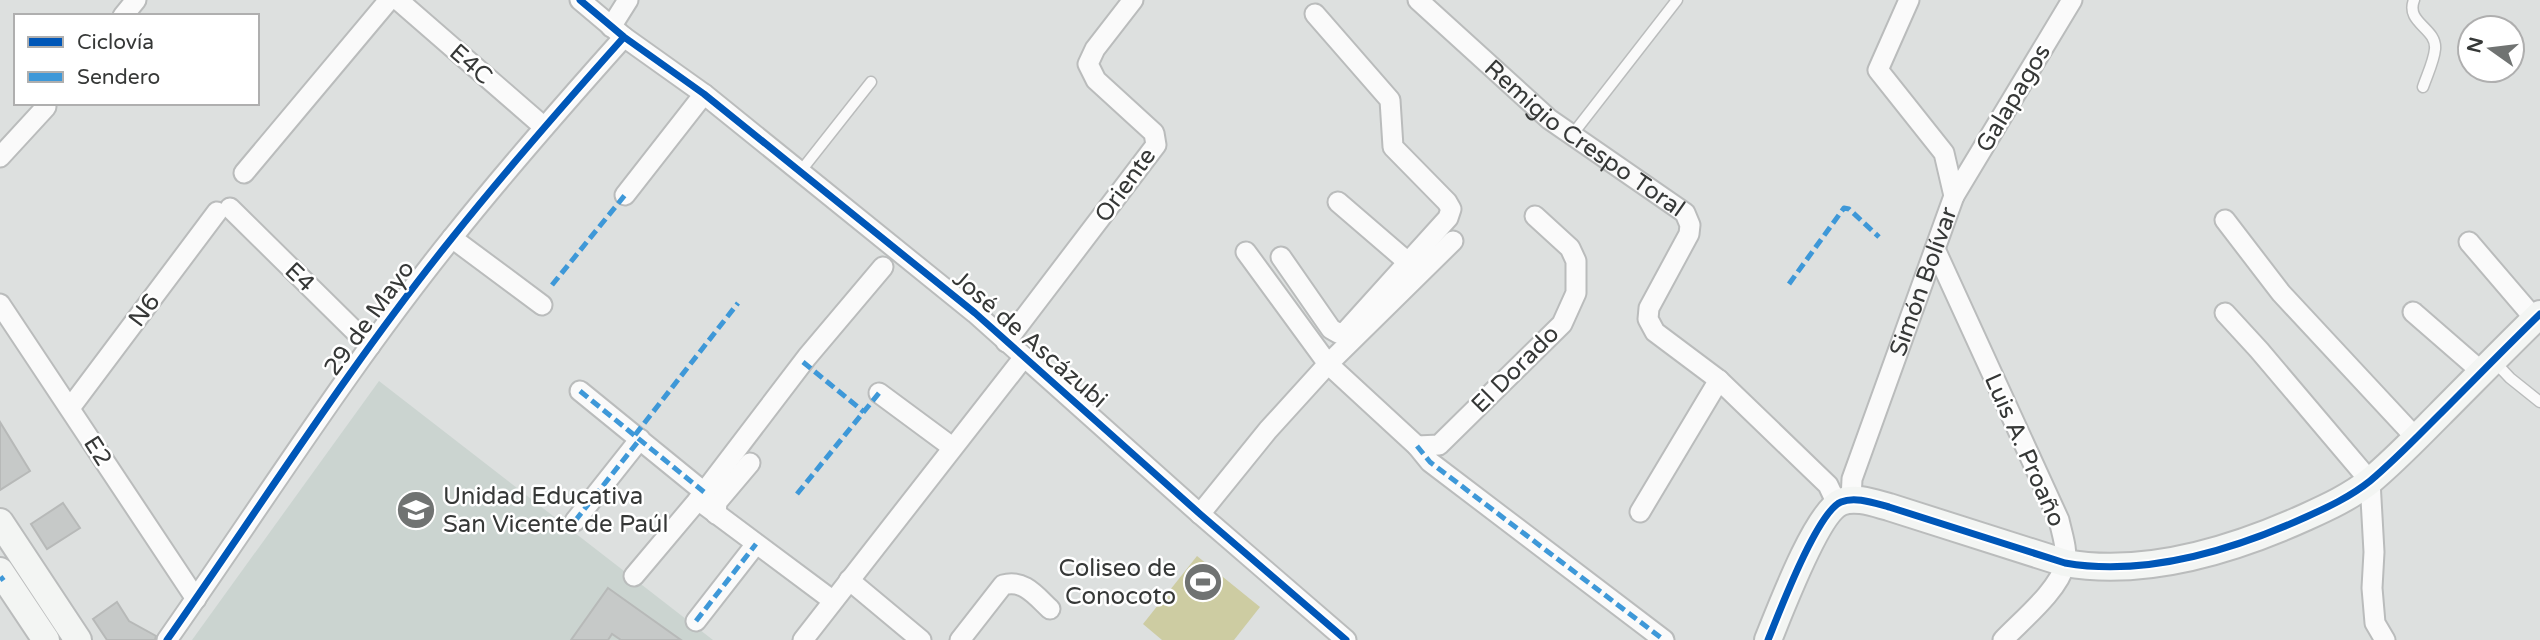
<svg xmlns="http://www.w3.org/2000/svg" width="2540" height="640" viewBox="0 0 2540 640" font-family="'Varela Round',sans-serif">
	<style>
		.built { fill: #cbd4d0 }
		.pitch { fill: #cdcca2 }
		.building { fill: #c6c9c8; stroke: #b7b9b8; stroke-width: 2 }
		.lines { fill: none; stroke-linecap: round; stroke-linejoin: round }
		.lane-casing { stroke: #babcbc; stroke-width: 13 }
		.street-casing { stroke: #babcbc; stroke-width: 23 }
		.secondary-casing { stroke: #babcbc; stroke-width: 30 }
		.lane { stroke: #fafafa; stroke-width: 10 }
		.street { stroke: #fafafa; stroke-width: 19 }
		.secondary { stroke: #f3f5f3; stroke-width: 26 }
		.quiet { stroke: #3e98d8; stroke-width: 5; stroke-dasharray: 10 5; stroke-linecap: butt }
		.cycleway-casing { stroke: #fff; stroke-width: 11 }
		.cycleway { stroke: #0057b8; stroke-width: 7 }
		.labels { text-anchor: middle; stroke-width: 5; stroke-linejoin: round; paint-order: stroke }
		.street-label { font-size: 24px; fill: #363837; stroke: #fff }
		.poi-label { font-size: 24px; fill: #363837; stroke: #fff; text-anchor: start }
	</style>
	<rect width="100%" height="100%" fill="#dde0df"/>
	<!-- built -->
	<path class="built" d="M 379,381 L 713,640 L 192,640 Z"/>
	<!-- pitch -->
	<path class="pitch" d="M 1197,556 L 1260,607 L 1234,640 L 1162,640 L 1143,624 Z"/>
	<!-- building -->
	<path class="building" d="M 0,422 L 30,471 L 0,490 Z
		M 63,503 L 80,528 L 47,549 L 31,524 Z
		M 608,588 L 681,640 L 621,640 L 612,634 L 608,640 L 571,640 Z
		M 117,602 L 129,621 L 156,636 L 155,640 L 107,640 L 93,619 Z"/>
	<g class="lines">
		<!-- lane casing -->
		<g class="lane-casing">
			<path id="lane" d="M 2414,0 C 2405,23 2437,28 2435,49 C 2434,61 2427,75 2423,87
				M 1572,135 L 1677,0
				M 800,172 L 871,82
				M 2494,361 L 2510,378 L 2540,402"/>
		</g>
		<!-- street casing -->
		<g class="street-casing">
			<g id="street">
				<path d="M 398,0 L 544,127"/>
				<path d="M 580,0 L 624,37 L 704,94 L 975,313 L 1200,514 L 1346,640"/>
				<path id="s1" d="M 1418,0 L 1549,119 L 1685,213 L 1690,225 L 1689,234 L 1649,308 L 1648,319 L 1655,332 L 1719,380 L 1828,485 L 1837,504"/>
				<path d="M 123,16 L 136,0"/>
				<path d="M 611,27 L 628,0"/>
				<path d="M 0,157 L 46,107"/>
				<path d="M 244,173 L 389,0"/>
				<path d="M 625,195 L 704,94"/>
				<path d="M 1954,196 L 2072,0"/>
				<path d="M 1338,202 L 1417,270"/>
				<path d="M 230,208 L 370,346"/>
				<path d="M 2225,220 L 2281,293 L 2416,438"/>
				<path d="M 452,238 L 542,305"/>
				<path d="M 2469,242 L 2535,319"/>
				<path d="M 1935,249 L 2059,520 C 2062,534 2068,550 2065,564 C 2059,590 2022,620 2003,640"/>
				<path d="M 1246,252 L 1328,364 L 1417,446 L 1439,445 L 1562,324 L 1576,293 L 1576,261 L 1570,248 L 1535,216"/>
				<path d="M 1281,257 L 1331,329 L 1338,333 L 1345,332 L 1448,218 L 1451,209 L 1447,202 L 1393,147 L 1390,100 L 1315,14"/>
				<path d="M 0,304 L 196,599"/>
				<path d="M 2413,312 L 2482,372"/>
				<path d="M 2225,313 L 2259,350 L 2370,481 L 2374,552 L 2372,588 L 2375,623 L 2385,640"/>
				<path d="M 1006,342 L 1156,145 L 1154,133 L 1096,80 L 1088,64 L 1095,49 L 1133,0"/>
				<path d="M 580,391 L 704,492"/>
				<path d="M 879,393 L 952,447"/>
				<path d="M 70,408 L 217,212"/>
				<path d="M 1417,446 L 1430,462 L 1664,640"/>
				<path d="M 698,500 L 832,600"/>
				<path id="s2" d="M 1851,500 L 1852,479 L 1954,196 L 1944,153 L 1878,70 L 1909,0"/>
				<path d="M 1640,512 L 1719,380"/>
				<path d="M 716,514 L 717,502 L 750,463"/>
				<path d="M 1200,514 L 1268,430 L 1328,364 L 1453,241"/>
				<path d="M 575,521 L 640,439"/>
				<path d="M 634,576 L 698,500 L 807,357 L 883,267"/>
				<path d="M 849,580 L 921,640"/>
				<path d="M 696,621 L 756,544"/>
				<path d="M 167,640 C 261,506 349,366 452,238 C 507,169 565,103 624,37"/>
				<path d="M 803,640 L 1024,357"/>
				<path d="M 960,640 L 1003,585 C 1024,579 1036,596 1050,609"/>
			</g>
		</g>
		<!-- secondary casing -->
		<g class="secondary-casing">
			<path id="secondary" d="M 0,522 L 78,640
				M 0,571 L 46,640
				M 1768,640 C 1779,613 1817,512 1841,502 C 1855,496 1874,503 1889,507 L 2065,563 C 2145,577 2233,550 2306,517 C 2328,507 2350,497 2370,481 C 2394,461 2417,437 2439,415 C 2473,381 2506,347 2540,314"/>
		</g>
		<!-- lane -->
		<use href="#lane" class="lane"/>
		<!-- street -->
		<use href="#street" class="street"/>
		<!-- secondary -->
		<use href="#secondary" class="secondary"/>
		<!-- quiet -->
		<path class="quiet" d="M 1789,284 L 1844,208 L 1849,209 L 1879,237
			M 552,285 L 625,195
			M 803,362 L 864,412
			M 580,391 L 704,492
			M 635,435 L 738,303
			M 1417,446 L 1430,462 L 1664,640
			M 797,494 L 879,393
			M 575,521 L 640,439
			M 0,580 L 4,577
			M 696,621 L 756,544"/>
		<!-- cycleway casing -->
		<g class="cycleway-casing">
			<path id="cycleway" d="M 580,0 L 624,37 L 704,94 L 975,313 L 1200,514 L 1346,640
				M 167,640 C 261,506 349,366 452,238 C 507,169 565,103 624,37
				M 1768,640 C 1779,613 1817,512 1841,502 C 1855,496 1874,503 1889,507 L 2065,563 C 2145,577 2233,550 2306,517 C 2328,507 2350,497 2370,481 C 2394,461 2417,437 2439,415 C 2473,381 2506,347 2540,314"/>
		</g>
		<!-- cycleway -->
		<use href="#cycleway" class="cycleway"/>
	</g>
	<!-- icons -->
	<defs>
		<g id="school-disc" transform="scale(2.0125)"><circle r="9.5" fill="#707372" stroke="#fff"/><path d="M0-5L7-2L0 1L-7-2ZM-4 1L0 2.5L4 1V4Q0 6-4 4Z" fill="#fff"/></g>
		<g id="stadium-disc" transform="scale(2.0125)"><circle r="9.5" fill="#707372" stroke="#fff"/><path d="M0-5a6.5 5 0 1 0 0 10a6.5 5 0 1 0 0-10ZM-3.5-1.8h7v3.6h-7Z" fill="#fff"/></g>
	</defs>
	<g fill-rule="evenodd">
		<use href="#school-disc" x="416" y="510"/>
		<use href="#stadium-disc" x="1203" y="582"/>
	</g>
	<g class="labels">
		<!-- street labels -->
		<g class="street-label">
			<text transform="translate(471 64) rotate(41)" y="8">E4C</text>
			<text transform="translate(2013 98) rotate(-59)" y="8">Galapagos</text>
			<text dy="8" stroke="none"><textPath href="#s1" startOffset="217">Remigio Crespo Toral</textPath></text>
			<text transform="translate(1125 185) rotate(-54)" y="8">Oriente</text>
			<text transform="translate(300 277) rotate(44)" y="8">E4</text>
			<text dy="8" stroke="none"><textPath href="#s2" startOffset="231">Simón Bolívar</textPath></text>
			<text transform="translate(144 310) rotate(-53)" y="8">N6</text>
			<text transform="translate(369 318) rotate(-54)" y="8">29 de Mayo</text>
			<text transform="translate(1030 339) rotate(41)" y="8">José de Ascázubi</text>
			<text transform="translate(1515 369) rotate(-45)" y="8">El Dorado</text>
			<text transform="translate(2025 450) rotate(66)" y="8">Luis A. Proaño</text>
			<text transform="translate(98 451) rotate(57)" y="8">E2</text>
		</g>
		<!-- poi labels -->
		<g class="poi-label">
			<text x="443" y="504">Unidad Educativa<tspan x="443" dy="28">San Vicente de Paúl</tspan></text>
			<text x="1176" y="576" text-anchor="end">Coliseo de<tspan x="1176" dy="28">Conocoto</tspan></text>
		</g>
	</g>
	<!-- legend -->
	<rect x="14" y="14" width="245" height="91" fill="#ffffff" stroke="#afafaf" stroke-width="2"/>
	<rect x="28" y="37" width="35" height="10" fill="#0057b8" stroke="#afafaf" stroke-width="2"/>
	<text x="77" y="49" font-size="21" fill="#363837">Ciclovía</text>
	<rect x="28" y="72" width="35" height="10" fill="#3e98d8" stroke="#afafaf" stroke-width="2"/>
	<text x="77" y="84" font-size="21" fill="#363837">Sendero</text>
	<!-- north arrow -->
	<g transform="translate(2491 49) rotate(284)"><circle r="33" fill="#ffffff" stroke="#afafaf" stroke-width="2"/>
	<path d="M0-5L12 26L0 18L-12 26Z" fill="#707372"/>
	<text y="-10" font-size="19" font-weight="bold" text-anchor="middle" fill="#363837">N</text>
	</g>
</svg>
